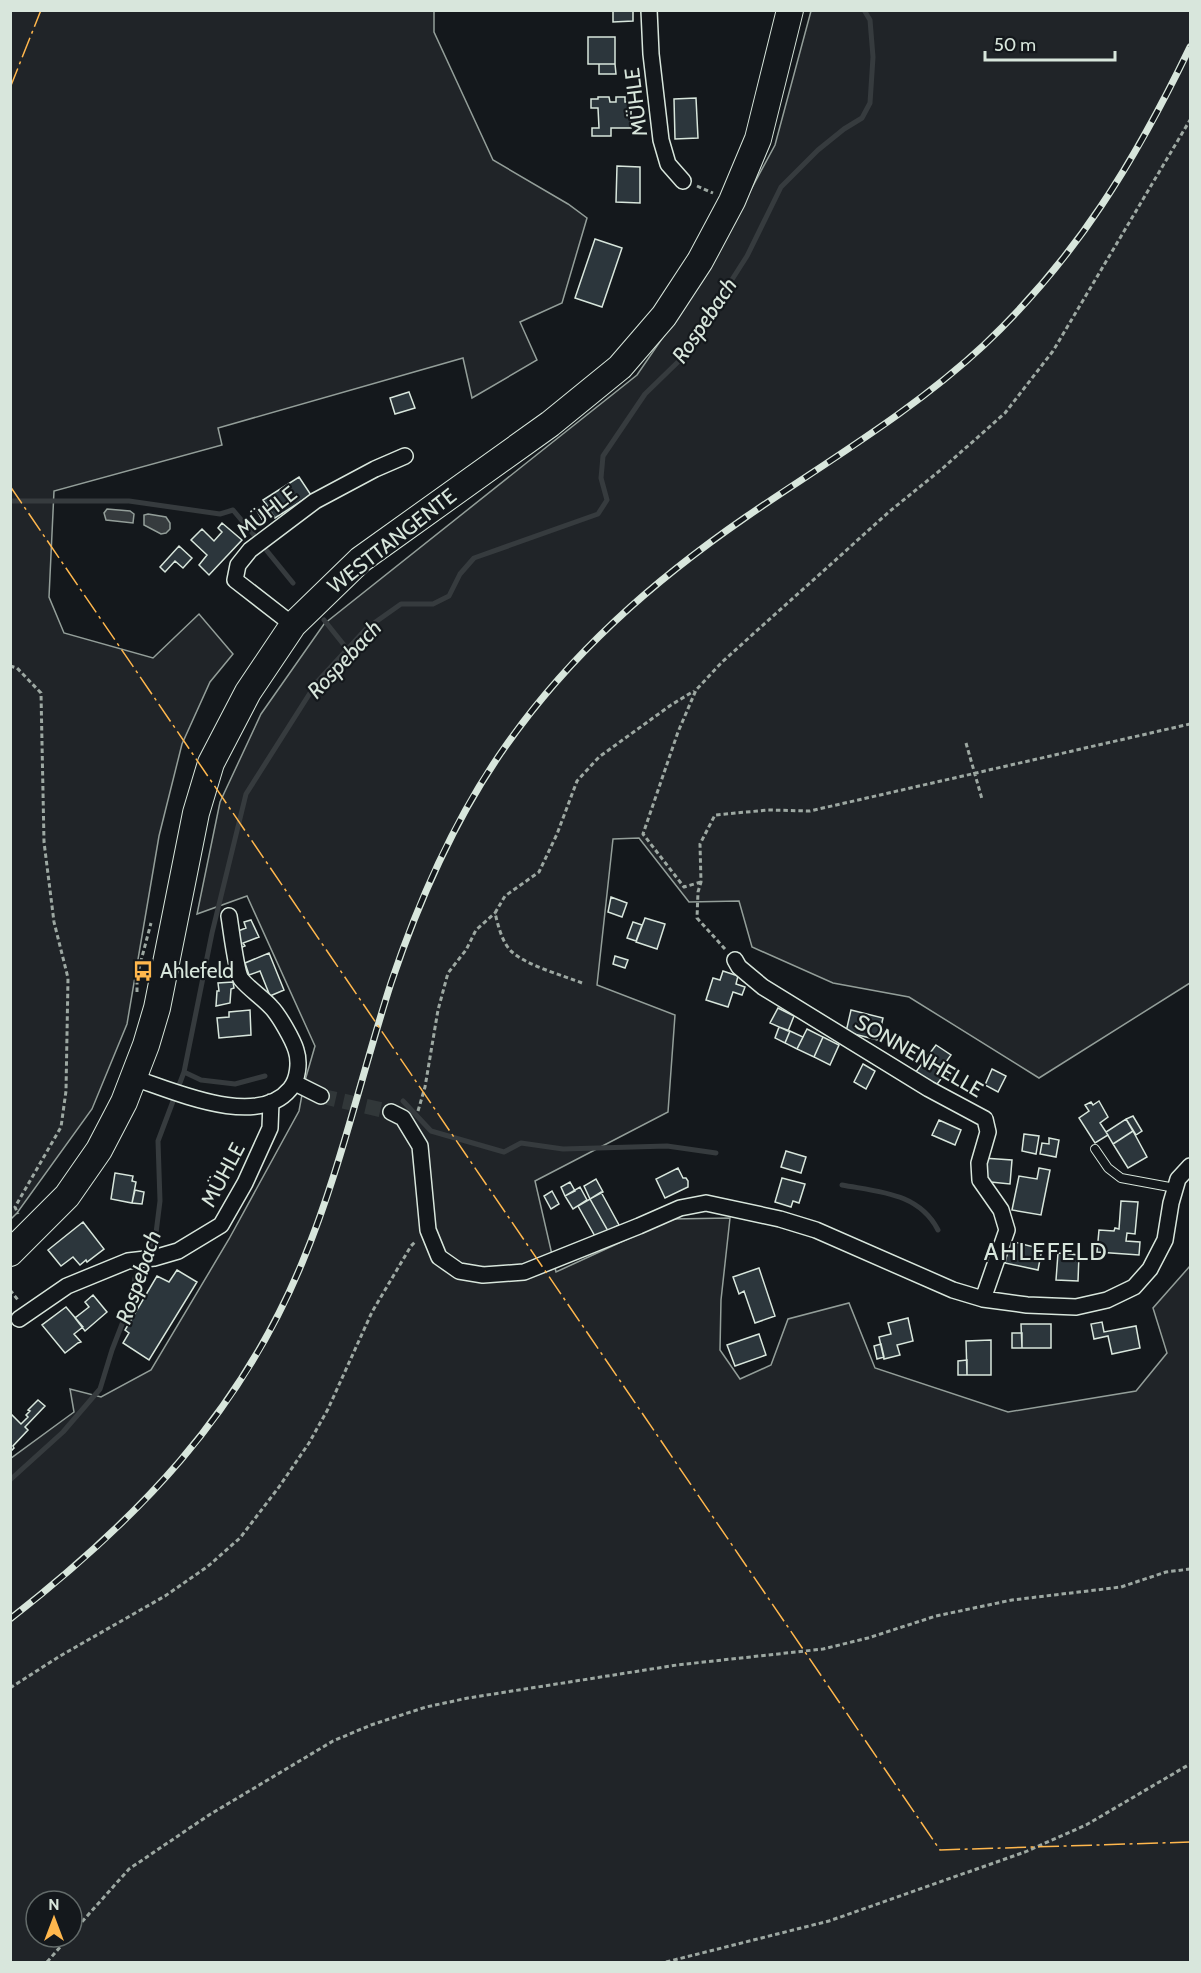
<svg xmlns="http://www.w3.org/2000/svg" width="1201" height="1973" viewBox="0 0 1201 1973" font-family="Cabin,sans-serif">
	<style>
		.green { fill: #202428; stroke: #939e99; stroke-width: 1.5; fill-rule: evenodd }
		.water { fill: #363b3e; stroke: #939e99; stroke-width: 1.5 }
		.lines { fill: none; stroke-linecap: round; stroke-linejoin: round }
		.stream { stroke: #363b3e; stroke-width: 5 }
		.building { fill: #2c363c; stroke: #d8e6dc; stroke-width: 1.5 }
		.minor-tunnel { stroke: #313739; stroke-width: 15; stroke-dasharray: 15 8; stroke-linecap: butt }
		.service-casing { stroke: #d8e6dc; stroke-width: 10 }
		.minor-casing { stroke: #d8e6dc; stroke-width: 18 }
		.primary-casing { stroke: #d8e6dc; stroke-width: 28 }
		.path { stroke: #9da8a2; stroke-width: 3; stroke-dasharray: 4.5 3; stroke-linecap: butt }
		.service { stroke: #14181c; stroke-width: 8 }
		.minor { stroke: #14181c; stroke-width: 15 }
		.primary { stroke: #14181c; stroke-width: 26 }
		.rail-casing { stroke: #d8e6dc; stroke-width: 7 }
		.rail { stroke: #14181c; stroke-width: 4.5; stroke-dasharray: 14; stroke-linecap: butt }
		.power { stroke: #ffb74d; stroke-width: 1.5; stroke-dasharray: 21 4.5 3 4.5; stroke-linecap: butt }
		.labels { text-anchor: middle; stroke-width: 4.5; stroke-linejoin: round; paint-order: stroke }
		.street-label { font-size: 21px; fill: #d8e6dc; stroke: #14181c }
		.poi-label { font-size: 21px; fill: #d8e6dc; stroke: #14181c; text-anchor: start }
		.water-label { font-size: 22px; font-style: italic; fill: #d8e6dc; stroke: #14181c }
		.quarter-label { font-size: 24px; letter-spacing: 1.5px; fill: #d8e6dc; stroke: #14181c }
	</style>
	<rect width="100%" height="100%" fill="#14181c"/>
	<!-- green -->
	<path class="green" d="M 11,10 L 434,11 L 434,32 L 493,160 L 568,204 L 587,218 L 562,303 L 520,322 L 537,360 L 472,398 L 463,358 L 218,428 L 222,445 L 54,491 L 49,597 L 64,633 L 153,658 L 199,614 L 233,654 L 210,682 L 182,744 L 159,836 L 127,1024 L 92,1109 L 17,1213 L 11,1219 Z
		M 811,11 L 1190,11 L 1190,983 L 1039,1078 L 909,997 L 833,983 L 752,947 L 739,901 L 689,902 L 639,838 L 613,839 L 597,985 L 675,1015 L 668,1112 L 535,1181 L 556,1272 L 671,1219 L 730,1218 L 721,1300 L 720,1350 L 740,1379 L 771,1365 L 788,1319 L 849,1303 L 875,1368 L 1008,1412 L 1136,1391 L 1167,1353 L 1153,1308 L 1190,1266 L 1190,1962 L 11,1962 L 10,1459 L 74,1412 L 70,1389 L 101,1397 L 151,1370 L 229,1239 L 299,1111 L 304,1084 L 315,1046 L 247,896 L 197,914 L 220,802 L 261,714 L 324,624 L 637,375 L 701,282 L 775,145 ZM 36,1901 L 72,1901 L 72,1937 L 36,1937 Z"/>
	<!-- water -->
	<path class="water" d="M 107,509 L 130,511 L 134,514 L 133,523 L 106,520 L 104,513 Z
		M 148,514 L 166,517 L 170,523 L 170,529 L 166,533 L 161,534 L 144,525 L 144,515 Z"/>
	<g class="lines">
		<!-- stream -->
		<path class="stream" d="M 10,501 L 129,501 L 220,514 L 233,510 L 254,535
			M 267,551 L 293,583
			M 324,620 L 348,650
			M 184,1072 L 201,1080 L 235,1084 L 265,1076
			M 403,1101 L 431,1131 L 504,1152 L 521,1143 L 563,1149 L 667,1146 L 716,1153
			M 842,1185 C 880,1192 919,1193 938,1230
			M 10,1480 L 63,1432 L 100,1389 L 112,1350 L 131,1301 L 135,1278 L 156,1233 L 160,1201 L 158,1141 L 184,1072 L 212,933 L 246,794 L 317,682 L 367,628 L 401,604 L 433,604 L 449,596 L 460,574 L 474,558 L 598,514 L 607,500 L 601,478 L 603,456 L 645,394 L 682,358 L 747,256 L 781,187 L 818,150 L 844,129 L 862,118 L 870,103 L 873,57 L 870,20 L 864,10"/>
	</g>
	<!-- building -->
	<path class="building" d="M 613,10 L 633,10 L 633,21 L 613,22 Z
		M 588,37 L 615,37 L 615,64 L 588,64 Z
		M 599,64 L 615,64 L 616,74 L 599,74 Z
		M 598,97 L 609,97 L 610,102 L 616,102 L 616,97 L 625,97 L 625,102 L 631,102 L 631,128 L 611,128 L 611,136 L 592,136 L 592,128 L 599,128 L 598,108 L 591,108 L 591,99 L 598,99 Z
		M 696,98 L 698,138 L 675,139 L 674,99 Z
		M 617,166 L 640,167 L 640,203 L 616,202 Z
		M 595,239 L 622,248 L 602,307 L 575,298 Z
		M 409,392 L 415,408 L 395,414 L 390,398 Z
		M 299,477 L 311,495 L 275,518 L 263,500 Z
		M 266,504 L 272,514 L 263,521 L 256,509 Z
		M 222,523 L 242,540 L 209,575 L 199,565 L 207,555 L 191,540 L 202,529 L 214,541 L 222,532 L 218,528 Z
		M 179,546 L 192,558 L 183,568 L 175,561 L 165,572 L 160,567 Z
		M 611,897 L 627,903 L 622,917 L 608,912 Z
		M 645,918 L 665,924 L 657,949 L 636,942 Z
		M 251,920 L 259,937 L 243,943 L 245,946 L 240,948 L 237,940 L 240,939 L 238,931 L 246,928 L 244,922 Z
		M 633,922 L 642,925 L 636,941 L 627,938 Z
		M 269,953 L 284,990 L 270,996 L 260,971 L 249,975 L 245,963 Z
		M 615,956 L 628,960 L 625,968 L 613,964 Z
		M 723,971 L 738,976 L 736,984 L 745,987 L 742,995 L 733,992 L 728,1007 L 706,1000 L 713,978 L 720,980 Z
		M 233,982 L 234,988 L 231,989 L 230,1003 L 216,1006 L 217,991 L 219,991 L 218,983 Z
		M 778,1008 L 794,1016 L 788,1031 L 770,1023 Z
		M 250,1010 L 251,1035 L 219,1038 L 217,1018 L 229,1017 L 229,1012 Z
		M 851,1010 L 883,1018 L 878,1040 L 846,1032 Z
		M 779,1027 L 790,1031 L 785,1043 L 775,1038 Z
		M 807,1029 L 823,1037 L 814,1057 L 797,1049 Z
		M 790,1031 L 803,1037 L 797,1049 L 785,1043 Z
		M 823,1037 L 839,1045 L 830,1065 L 814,1057 Z
		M 936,1045 L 951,1055 L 946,1062 L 951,1065 L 947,1070 L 950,1072 L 946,1078 L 943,1076 L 935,1087 L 915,1073 Z
		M 863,1064 L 875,1071 L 866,1089 L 854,1082 Z
		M 992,1069 L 1006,1076 L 998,1092 L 985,1085 Z
		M 1099,1101 L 1108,1117 L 1100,1123 L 1108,1135 L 1095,1143 L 1079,1118 L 1089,1111 L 1085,1105 L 1091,1102 L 1093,1105 Z
		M 1133,1116 L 1142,1131 L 1136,1135 L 1126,1119 Z
		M 1126,1119 L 1133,1131 L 1113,1144 L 1106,1132 Z
		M 939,1120 L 961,1130 L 955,1145 L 932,1135 Z
		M 1133,1131 L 1147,1157 L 1128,1168 L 1113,1144 Z
		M 1024,1134 L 1039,1136 L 1036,1154 L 1022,1151 Z
		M 1049,1138 L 1059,1140 L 1056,1157 L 1040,1154 L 1042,1143 L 1049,1144 Z
		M 786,1151 L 806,1157 L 801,1173 L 781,1167 Z
		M 983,1158 L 1012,1160 L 1010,1184 L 981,1181 Z
		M 678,1168 L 683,1178 L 686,1178 L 688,1181 L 688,1187 L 665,1198 L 656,1179 Z
		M 1039,1168 L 1050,1170 L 1041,1215 L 1012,1210 L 1019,1176 L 1037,1179 Z
		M 115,1173 L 133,1176 L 132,1181 L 136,1182 L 132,1203 L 111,1199 Z
		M 782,1178 L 805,1184 L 799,1203 L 793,1201 L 791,1207 L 775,1202 Z
		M 596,1179 L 603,1192 L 590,1199 L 584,1186 Z
		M 570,1182 L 575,1191 L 565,1196 L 561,1187 Z
		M 580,1187 L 587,1200 L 573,1209 L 565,1196 Z
		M 135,1190 L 144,1192 L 142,1204 L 132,1203 Z
		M 552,1191 L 559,1204 L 551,1209 L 544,1196 Z
		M 601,1192 L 619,1225 L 608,1231 L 590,1199 Z
		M 590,1199 L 608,1231 L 596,1238 L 578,1206 Z
		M 1121,1201 L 1138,1202 L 1135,1234 L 1127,1233 L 1126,1241 L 1140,1242 L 1139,1255 L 1097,1252 L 1099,1230 L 1114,1231 L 1115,1228 L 1119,1229 Z
		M 83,1222 L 104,1249 L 87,1262 L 86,1260 L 80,1265 L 73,1257 L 61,1266 L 48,1250 Z
		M 1010,1241 L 1042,1249 L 1038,1270 L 1005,1263 Z
		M 1058,1253 L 1079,1255 L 1078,1281 L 1056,1280 Z
		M 759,1268 L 775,1316 L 755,1323 L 744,1291 L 739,1294 L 733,1277 Z
		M 177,1270 L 197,1282 L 149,1360 L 123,1343 L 129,1333 L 125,1330 L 157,1276 L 169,1282 Z
		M 93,1295 L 107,1312 L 85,1331 L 75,1318 L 89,1307 L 85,1302 Z
		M 66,1307 L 83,1327 L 74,1334 L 81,1342 L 78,1343 L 65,1353 L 42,1325 Z
		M 908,1318 L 913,1341 L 897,1345 L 900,1355 L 884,1359 L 879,1337 L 891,1334 L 888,1323 Z
		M 1102,1322 L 1104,1332 L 1136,1326 L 1140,1348 L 1112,1354 L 1108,1336 L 1094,1339 L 1091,1324 Z
		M 1021,1324 L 1051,1324 L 1051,1348 L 1022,1348 Z
		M 1012,1333 L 1022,1333 L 1022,1348 L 1012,1348 Z
		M 759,1334 L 766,1355 L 735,1366 L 727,1345 Z
		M 991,1340 L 991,1375 L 967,1375 L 966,1341 Z
		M 881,1344 L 884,1357 L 877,1359 L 874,1346 Z
		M 967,1360 L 967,1375 L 958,1375 L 958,1361 Z
		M 38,1400 L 45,1406 L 25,1427 L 28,1430 L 13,1446 L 14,1448 L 10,1452 L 10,1416 L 12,1415 L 21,1424 L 28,1417 L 26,1415 L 30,1411 L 28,1410 Z"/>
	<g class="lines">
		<!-- minor-tunnel -->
		<path class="minor-tunnel" d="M 321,1096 L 391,1112"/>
		<!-- service casing -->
		<g class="service-casing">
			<path id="service" d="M 1095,1149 L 1108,1168 L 1121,1178 L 1175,1188"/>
		</g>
		<!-- minor casing -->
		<g class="minor-casing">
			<path id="minor" d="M 649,10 L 651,54 L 661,140 L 668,164 L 683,181
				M 293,625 L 235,580 L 238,565 L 250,550 L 315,501 L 375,469 L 405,456
				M 735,960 L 739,967 L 763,987 L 929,1089 L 985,1119 L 988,1132 L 979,1163 L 980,1180 L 1001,1210 L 1007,1230 L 983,1299
				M 134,1078 C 174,1091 257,1129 290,1089 C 298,1080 300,1062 296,1050 C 293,1040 279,1015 271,1007 C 262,997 249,989 241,979 C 236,971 231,928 229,916
				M 295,1083 L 321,1096
				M 391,1112 L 403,1118 L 420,1146 L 428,1230 L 439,1257 L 459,1271 L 483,1275 L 524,1272 L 639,1226 L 680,1208 L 706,1203 L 780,1219 L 816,1230 L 953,1290 L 983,1299 L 1027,1305 L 1076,1307 L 1107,1300 L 1134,1287 L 1150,1269 L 1165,1240 L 1171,1203 L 1178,1179 L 1190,1166
				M 19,1319 L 67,1286 L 128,1261 L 154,1258 L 178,1251 L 221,1225 L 245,1183 L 270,1128 L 271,1102"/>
		</g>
		<!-- primary casing -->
		<g class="primary-casing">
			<path id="primary" d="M 10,1253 L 67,1196 L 99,1150 L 124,1102 L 146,1045 L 157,1008 L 196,813 L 211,763 L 248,692 L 293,625 L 360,560 L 550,424 L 620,367 L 664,316 L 700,261 L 732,201 L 758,139 L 790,10"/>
		</g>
		<!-- path -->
		<path class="path" d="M 697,186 L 713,193
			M 10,666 L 17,668 L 41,693 L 44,842 L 54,922 L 68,978 L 66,1091 L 61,1127 L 15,1207 L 18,1214
			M 966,743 L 982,799
			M 701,882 L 684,887 L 643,834 L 678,732 L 696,690 L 722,662 L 890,511 L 943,468 L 1005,413 L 1053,351 L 1190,120
			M 725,949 L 697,918 L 698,892 L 701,882 L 700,844 L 715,815 L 768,810 L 810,811 L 1190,724
			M 582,983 C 562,975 528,966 512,952 C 502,943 498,925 495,913 L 505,896 L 539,872 L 557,834 L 577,781 L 599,757 L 671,705 L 694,691
			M 137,992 L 137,976 L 151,923
			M 418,1111 L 425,1087 L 438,1010 L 448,973 L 466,950 L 476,930 L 495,913
			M 10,1290 L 18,1300
			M 10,1688 L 60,1656 L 165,1596 L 207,1567 L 240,1538 L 279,1487 L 309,1443 L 328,1409 L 372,1312 L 411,1246 L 416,1241
			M 72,1933 L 129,1869 L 209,1815 L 333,1741 L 371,1725 L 426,1707 L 468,1698 L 677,1665 L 823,1649 L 868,1638 L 936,1616 L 1012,1600 L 1121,1587 L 1166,1572 L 1190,1569
			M 47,1962 L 69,1937
			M 666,1962 L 829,1921 L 1025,1852 L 1086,1825 L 1190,1764"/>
		<!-- service -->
		<use href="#service" class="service"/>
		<!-- minor -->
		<use href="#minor" class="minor"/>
		<!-- primary -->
		<use href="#primary" class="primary"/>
		<!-- rail casing -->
		<g class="rail-casing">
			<path id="rail" d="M 10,1619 C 138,1519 239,1415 302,1263 C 340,1172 361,1076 391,983 C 419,900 455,818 505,747 C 570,654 653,581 746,517 C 826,462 912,412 984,345 C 1077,257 1135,161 1190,47"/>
		</g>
		<!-- rail -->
		<use href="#rail" class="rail"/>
		<!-- power -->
		<path class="power" d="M 10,88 L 41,10
			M 10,486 L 940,1850 L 1190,1842"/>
	</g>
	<!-- icons -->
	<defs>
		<g id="bus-bare" transform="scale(1.62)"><path d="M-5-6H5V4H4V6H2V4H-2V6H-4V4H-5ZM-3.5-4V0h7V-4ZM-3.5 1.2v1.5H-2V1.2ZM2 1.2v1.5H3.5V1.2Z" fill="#ffb74d" stroke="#14181c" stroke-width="2.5" paint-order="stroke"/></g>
	</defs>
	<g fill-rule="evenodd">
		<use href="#bus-bare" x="143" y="971"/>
	</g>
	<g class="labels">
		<!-- street labels -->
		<g class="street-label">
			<text transform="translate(636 102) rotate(-97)" y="7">MÜHLE</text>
			<text transform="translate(267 512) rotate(-38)" y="7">MÜHLE</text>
			<text transform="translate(392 541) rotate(-38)" y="7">WESTTANGENTE</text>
			<text transform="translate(919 1056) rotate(30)" y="7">SONNENHELLE</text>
			<text transform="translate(223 1175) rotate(-62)" y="7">MÜHLE</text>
		</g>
		<!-- poi labels -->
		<g class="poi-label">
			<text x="160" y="978">Ahlefeld</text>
		</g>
		<!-- water labels -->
		<g class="water-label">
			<text transform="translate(704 320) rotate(-56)" y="8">Rospebach</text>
			<text transform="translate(344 659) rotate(-47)" y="8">Rospebach</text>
			<text transform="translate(138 1277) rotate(-71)" y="8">Rospebach</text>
		</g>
		<!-- quarter labels -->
		<g class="quarter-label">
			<text x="1046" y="1260">AHLEFELD</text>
		</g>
	</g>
	<!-- border -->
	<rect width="1201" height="1973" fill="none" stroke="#d8e6dc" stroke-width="24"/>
	<!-- north arrow -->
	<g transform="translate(54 1919)"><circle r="28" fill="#14181c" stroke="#626a69" stroke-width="1.5"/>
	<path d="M0-4.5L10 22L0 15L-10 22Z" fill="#ffb74d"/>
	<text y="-9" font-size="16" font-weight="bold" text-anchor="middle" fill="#d8e6dc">N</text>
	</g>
	<!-- scale -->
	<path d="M985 51v9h130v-9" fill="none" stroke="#d8e6dc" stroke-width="3"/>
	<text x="994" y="51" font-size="18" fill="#d8e6dc" stroke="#14181c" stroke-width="4.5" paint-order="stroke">50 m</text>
</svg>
